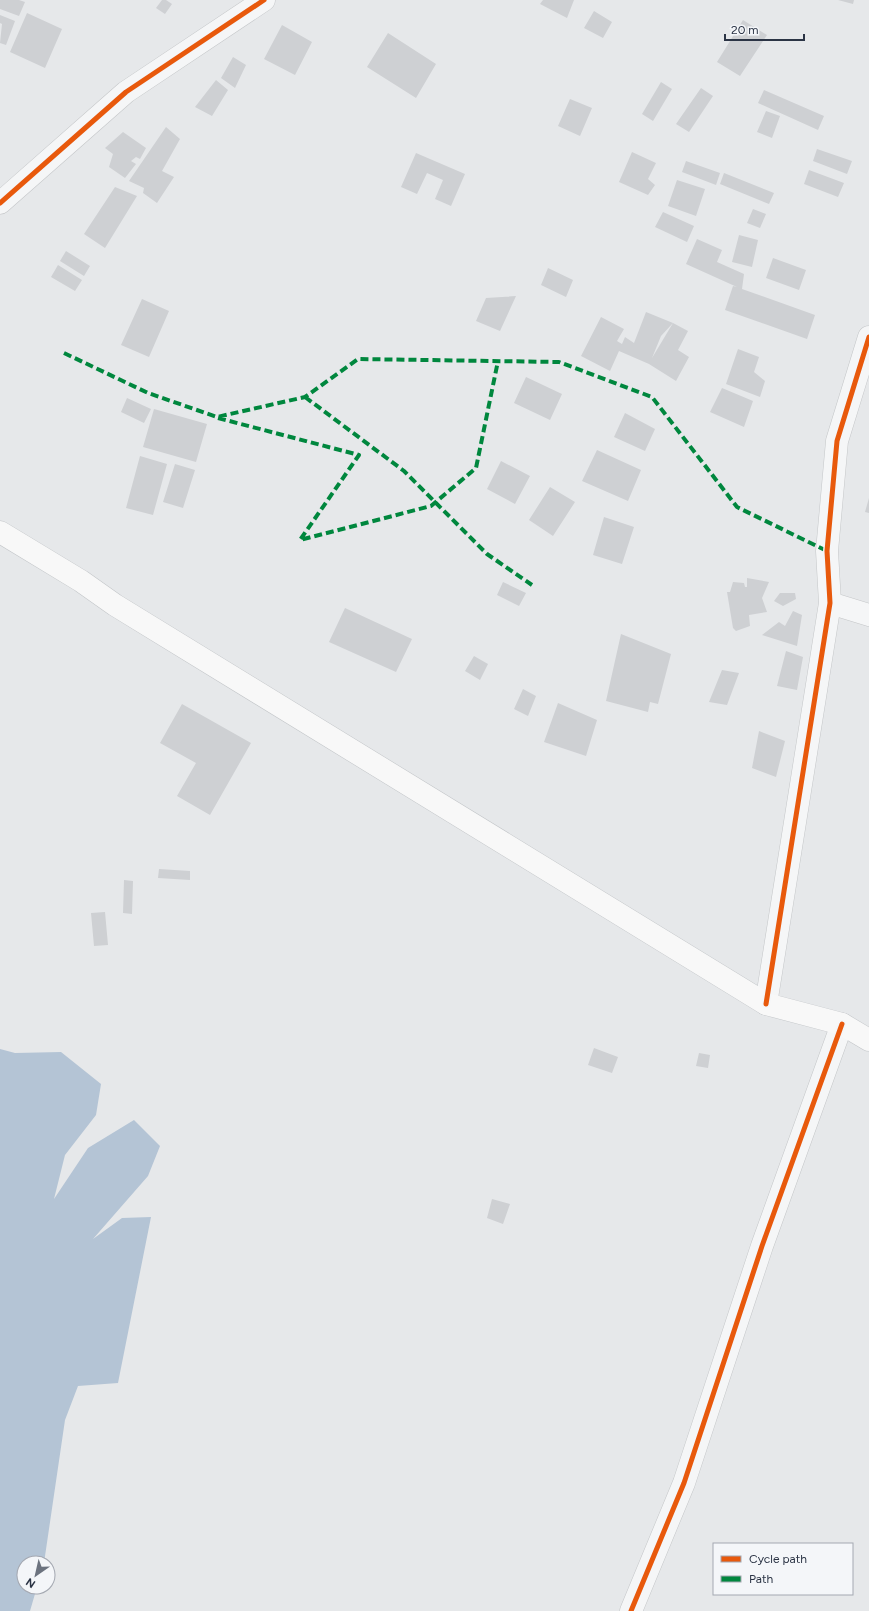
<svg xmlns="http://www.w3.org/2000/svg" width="869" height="1611" viewBox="0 0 869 1611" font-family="Figtree,sans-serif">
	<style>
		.water { fill: #b4c4d5 }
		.building { fill: #ced0d3 }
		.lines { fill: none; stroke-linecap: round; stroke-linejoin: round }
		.street-casing { stroke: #c4c6c8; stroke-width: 23 }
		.primary-casing { stroke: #c2c5c8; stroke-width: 23 }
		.street { stroke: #f5f6f7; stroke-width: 22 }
		.primary { stroke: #f8f8f8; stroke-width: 22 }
		.quiet { stroke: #00873e; stroke-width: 4; stroke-dasharray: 8 4; stroke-linecap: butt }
		.cycleway-casing { stroke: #f4f6f9; stroke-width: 8 }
		.cycleway { stroke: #e8590c; stroke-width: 5 }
	</style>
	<rect width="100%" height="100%" fill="#e6e8ea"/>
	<!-- water -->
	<path class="water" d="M 0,1049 L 15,1053 L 61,1052 L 101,1084 L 96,1115 L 65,1155 L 54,1199 L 88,1148 L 134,1120 L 160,1146 L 148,1176 L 93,1239 L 122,1218 L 151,1217 L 118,1383 L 78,1386 L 65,1420 L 44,1563 L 24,1563 L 24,1587 L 37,1587 L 30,1611 L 0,1611 Z"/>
	<!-- building -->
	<path class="building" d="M 0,0 L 19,0 L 25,2 L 19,16 L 0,9 Z
		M 162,0 L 166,0 L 172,4 L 165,14 L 156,8 Z
		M 543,0 L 574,0 L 567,18 L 540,4 Z
		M 838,0 L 854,0 L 853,4 Z
		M 594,11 L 612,22 L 603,38 L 584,28 Z
		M 27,13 L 62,29 L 45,68 L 10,52 Z
		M 0,15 L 15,21 L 6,45 L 0,43 L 2,24 L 0,23 Z
		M 743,20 L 767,35 L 740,76 L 717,62 Z
		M 282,25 L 312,42 L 295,75 L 264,59 Z
		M 388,33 L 436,64 L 416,98 L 367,67 Z
		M 233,57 L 246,65 L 235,88 L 221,78 Z
		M 216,80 L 228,90 L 212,116 L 195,107 Z
		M 661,82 L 672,89 L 653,121 L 642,114 Z
		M 701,88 L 713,96 L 689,132 L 676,124 Z
		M 764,90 L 824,116 L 818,130 L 758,103 Z
		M 570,99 L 592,108 L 580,136 L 558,126 Z
		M 766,111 L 780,116 L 772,138 L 757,132 Z
		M 166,127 L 180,139 L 162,171 L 174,177 L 157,203 L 143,193 L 144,188 L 129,181 Z
		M 123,132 L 146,148 L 140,159 L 136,157 L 131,161 L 136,164 L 125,178 L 109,167 L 113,154 L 105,148 Z
		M 817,149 L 852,161 L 847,174 L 813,161 Z
		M 632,152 L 656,163 L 648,179 L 655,185 L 648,195 L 619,182 Z
		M 416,153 L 465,174 L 451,206 L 435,199 L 443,180 L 427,173 L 417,194 L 401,187 Z
		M 686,161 L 720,173 L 716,185 L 682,172 Z
		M 809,170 L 844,183 L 838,197 L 804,184 Z
		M 724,173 L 774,193 L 769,204 L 720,184 Z
		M 677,180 L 705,189 L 696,216 L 668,206 Z
		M 115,187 L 137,196 L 105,248 L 84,234 Z
		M 753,209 L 766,214 L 760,228 L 747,223 Z
		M 663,212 L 694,226 L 687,242 L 655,227 Z
		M 739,235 L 758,240 L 752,267 L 732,262 Z
		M 697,239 L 722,250 L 717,262 L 744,274 L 742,289 L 815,315 L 807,339 L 725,310 L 733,286 L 737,287 L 686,264 Z
		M 66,251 L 90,266 L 84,276 L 60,261 Z
		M 773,258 L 806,270 L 799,290 L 766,278 Z
		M 58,265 L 82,280 L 75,291 L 51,277 Z
		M 548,268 L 573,280 L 566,297 L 541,285 Z
		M 516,296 L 500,331 L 476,321 L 486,298 Z
		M 142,299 L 169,311 L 149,357 L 121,345 Z
		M 646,312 L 673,323 L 661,336 L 652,358 L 673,323 L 688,331 L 678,350 L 689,357 L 676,381 L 649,364 L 619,351 L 610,371 L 581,356 L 601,317 L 624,329 L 617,341 L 622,344 L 625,337 L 634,343 Z
		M 738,349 L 759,357 L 754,372 L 765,381 L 760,397 L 726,384 Z
		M 526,377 L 562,394 L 550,420 L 514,403 Z
		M 722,388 L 753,401 L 744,427 L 710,412 Z
		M 127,398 L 151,409 L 144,423 L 121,412 Z
		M 154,409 L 207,424 L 196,462 L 143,447 Z
		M 625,413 L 655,429 L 645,451 L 614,437 Z
		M 597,450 L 641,470 L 628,501 L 582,481 Z
		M 140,456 L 167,464 L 153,515 L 126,508 Z
		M 501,461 L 530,476 L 515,504 L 487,489 Z
		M 175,464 L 195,470 L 183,508 L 163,502 Z
		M 550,487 L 575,502 L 553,536 L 529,520 Z
		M 869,498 L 869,513 L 865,512 Z
		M 604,517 L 634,527 L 622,564 L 593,555 Z
		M 747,578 L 769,582 L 762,598 L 767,612 L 749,615 L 750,626 L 736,631 L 733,628 L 727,592 L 730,592 L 733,582 L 744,583 L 745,587 L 747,587 Z
		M 503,582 L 526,593 L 519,606 L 497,595 Z
		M 780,593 L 795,593 L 796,599 L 783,606 L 774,601 Z
		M 345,608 L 412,639 L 396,672 L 329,642 Z
		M 793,611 L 802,615 L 797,646 L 762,635 L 779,622 L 785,626 Z
		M 621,634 L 671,654 L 658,704 L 650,702 L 648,712 L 606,701 Z
		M 786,651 L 803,657 L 797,690 L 777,686 Z
		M 474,656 L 488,664 L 480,680 L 465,671 Z
		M 722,670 L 739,673 L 727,705 L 709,702 Z
		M 523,689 L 536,696 L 528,716 L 514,709 Z
		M 558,703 L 597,720 L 586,756 L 544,742 Z
		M 182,704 L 251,743 L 210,815 L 177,796 L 196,763 L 160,743 Z
		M 759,731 L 785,741 L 776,777 L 752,768 Z
		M 159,869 L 190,871 L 190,880 L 158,878 Z
		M 124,880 L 133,881 L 132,914 L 123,913 Z
		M 105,912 L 108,945 L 94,946 L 91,913 Z
		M 594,1048 L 618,1057 L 612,1073 L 588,1065 Z
		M 699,1053 L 710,1055 L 708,1068 L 696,1066 Z
		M 492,1199 L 510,1204 L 503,1224 L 487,1218 Z"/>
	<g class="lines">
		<!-- street casing -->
		<g class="street-casing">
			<path id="street" d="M 0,203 L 126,92 L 264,0
				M 830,603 L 869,615
				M 766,1004 L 830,603 L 827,551 L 837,441 L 869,337
				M 631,1611 L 684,1483 L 762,1246 L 842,1024"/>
		</g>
		<!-- primary casing -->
		<g class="primary-casing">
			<path id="primary" d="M 0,532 L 81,581 L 115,605 L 766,1004 L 842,1024 L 869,1040"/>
		</g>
		<!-- street -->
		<use href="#street" class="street"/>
		<!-- primary -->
		<use href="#primary" class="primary"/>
		<!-- quiet -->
		<path class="quiet" d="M 64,353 L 148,393 L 217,417 L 305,397 L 358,359 L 559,362 L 652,397 L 737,507 L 827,551
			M 305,397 L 404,471 L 487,554 L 532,585
			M 218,418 L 359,455 L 300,540 L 431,506 L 476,468 L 498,361"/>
		<!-- cycleway casing -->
		<g class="cycleway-casing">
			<path id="cycleway" d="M 0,203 L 126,92 L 264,0
				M 766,1004 L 830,603 L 827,551 L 837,441 L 869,337
				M 631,1611 L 684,1483 L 762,1246 L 842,1024"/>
		</g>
		<!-- cycleway -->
		<use href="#cycleway" class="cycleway"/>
	</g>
	<!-- legend -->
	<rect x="713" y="1543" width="140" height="52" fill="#f4f6f9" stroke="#a4a8b1"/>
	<rect x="721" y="1556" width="20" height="6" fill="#e8590c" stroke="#a4a8b1"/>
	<text x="749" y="1563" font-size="12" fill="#2b3445">Cycle path</text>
	<rect x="721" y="1576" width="20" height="6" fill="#00873e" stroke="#a4a8b1"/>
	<text x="749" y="1583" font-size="12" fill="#2b3445">Path</text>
	<!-- north arrow -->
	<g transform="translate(36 1575) rotate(214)"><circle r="19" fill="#f4f6f9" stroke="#a4a8b1"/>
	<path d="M0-3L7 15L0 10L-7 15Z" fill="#6c737f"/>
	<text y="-6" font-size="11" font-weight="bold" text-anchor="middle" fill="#2b3445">N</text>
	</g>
	<!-- scale -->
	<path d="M725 34v6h79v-6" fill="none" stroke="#2b3445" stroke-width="2"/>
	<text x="731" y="34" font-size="12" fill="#2b3445" stroke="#f4f6f9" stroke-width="3" paint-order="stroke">20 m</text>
</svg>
